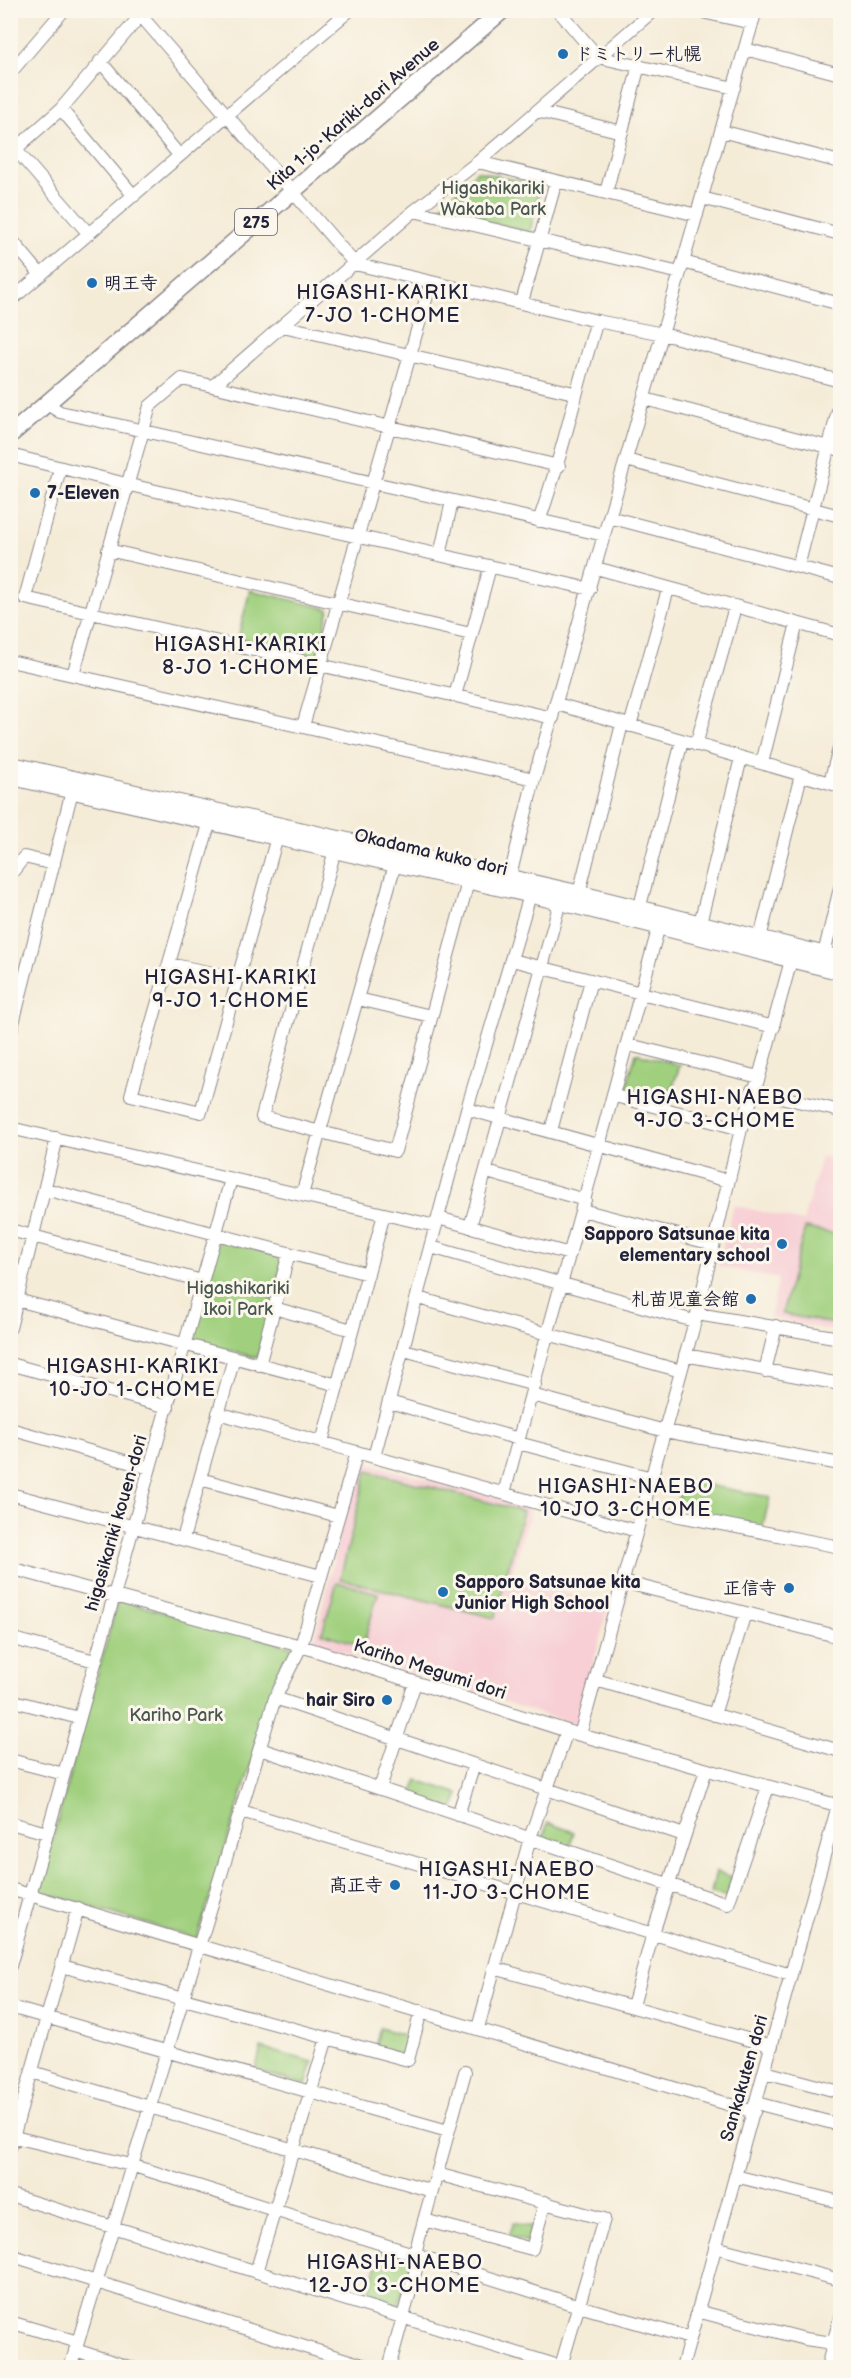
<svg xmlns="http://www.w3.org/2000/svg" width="851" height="2378" viewBox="0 0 851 2378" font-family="'Balsamiq Sans','Klee One',sans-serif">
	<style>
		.built { fill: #f7cfd5 }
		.green { fill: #a0d07e; stroke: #61795c; stroke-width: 1.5 }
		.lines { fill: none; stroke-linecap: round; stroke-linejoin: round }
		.minor-casing { stroke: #8c878a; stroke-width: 14 }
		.major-casing { stroke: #8c878a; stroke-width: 17 }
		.highway-casing { stroke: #8c878a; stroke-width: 19 }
		.minor { stroke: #fff; stroke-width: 12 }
		.major { stroke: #fff; stroke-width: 15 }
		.highway { stroke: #fff; stroke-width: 16 }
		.poi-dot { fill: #1f6fb2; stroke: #fbf7ec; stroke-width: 2 }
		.labels { text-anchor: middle; stroke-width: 6; stroke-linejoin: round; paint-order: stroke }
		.shield { fill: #fbf7ec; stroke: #636270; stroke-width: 1.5 }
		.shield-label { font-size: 16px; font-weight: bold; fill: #22223b }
		.poi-label { font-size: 18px; font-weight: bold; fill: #22223b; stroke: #fbf7ec; text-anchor: end }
		.street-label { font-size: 18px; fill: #22223b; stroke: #fbf7ec }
		.park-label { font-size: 18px; fill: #48564f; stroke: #fbf7ec }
		.neighbourhood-label { font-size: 20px; letter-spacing: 1.5px; fill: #22223b; stroke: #fbf7ec }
	</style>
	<rect width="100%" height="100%" fill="#fbf7ec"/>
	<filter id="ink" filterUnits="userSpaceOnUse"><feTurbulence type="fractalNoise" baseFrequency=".0167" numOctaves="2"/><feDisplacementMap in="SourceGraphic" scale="12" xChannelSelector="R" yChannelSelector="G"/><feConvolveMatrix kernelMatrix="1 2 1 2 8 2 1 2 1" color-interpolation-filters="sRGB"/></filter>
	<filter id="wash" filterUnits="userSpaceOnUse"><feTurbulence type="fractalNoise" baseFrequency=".008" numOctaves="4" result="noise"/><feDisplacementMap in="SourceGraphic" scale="24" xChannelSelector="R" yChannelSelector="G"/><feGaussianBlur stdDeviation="1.35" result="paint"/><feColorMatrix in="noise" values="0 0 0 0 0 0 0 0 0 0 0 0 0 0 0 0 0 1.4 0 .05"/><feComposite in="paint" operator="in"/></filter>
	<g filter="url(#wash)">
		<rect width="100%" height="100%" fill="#f5ecd8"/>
		<!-- built -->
		<path class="built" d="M 821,1156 L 840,1161 L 840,1332 L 770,1318 L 778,1279 L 718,1266 L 734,1205 L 803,1222 Z
			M 357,1461 L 532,1506 L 510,1579 L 609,1604 L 577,1725 L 314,1643 Z"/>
		<!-- green -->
		<path class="green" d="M 477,171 L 541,186 L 530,232 L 437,210 Z
			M 250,590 L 329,609 L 317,657 L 238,638 Z
			M 636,1053 L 680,1065 L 668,1102 L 625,1091 Z
			M 805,1228 L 840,1235 L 840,1325 L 782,1314 Z
			M 219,1239 L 284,1257 L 257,1358 L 191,1340 Z
			M 367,1471 L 523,1511 L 495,1618 L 340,1579 Z
			M 682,1480 L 770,1497 L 763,1526 L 676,1509 Z
			M 337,1582 L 378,1593 L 363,1646 L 322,1633 Z
			M 118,1600 L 301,1649 L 272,1697 L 197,1939 L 38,1891 Z
			M 417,1780 L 459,1794 L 453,1810 L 412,1796 Z
			M 548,1823 L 574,1832 L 569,1848 L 542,1839 Z
			M 716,1872 L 732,1877 L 727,1897 L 711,1893 Z
			M 380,2028 L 407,2036 L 402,2055 L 375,2047 Z
			M 261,2048 L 313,2062 L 306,2085 L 255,2071 Z
			M 514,2222 L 532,2227 L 527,2242 L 509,2236 Z
			M 381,2250 L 412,2259 L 397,2309 L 366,2300 Z"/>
	</g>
	<g filter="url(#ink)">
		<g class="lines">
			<!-- minor casing -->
			<g class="minor-casing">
				<path id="minor" d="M 136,10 L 355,264 L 597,321 L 663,334 L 840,381
					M 558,10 L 598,57 L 734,88
					M 693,10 L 752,23
					M 745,49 L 840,74
					M 100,61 L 179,155
					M 10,73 L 64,10
					M 61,109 L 134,196
					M 537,111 L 622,132
					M 721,131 L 840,162
					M 16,150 L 89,234
					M 10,154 L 61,109 L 140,16
					M 478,162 L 697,215
					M 606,193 L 639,65
					M 702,198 L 840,234
					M 414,211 L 680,273
					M 10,238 L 41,275
					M 683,262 L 840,304
					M 10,301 L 350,10
					M 522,302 L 556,181
					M 283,326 L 574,393
					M 214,385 L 414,211 L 478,162 L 654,10
					M 645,399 L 840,450
					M 47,404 L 60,412 L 604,535
					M 10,455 L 134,486 L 590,589
					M 626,460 L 840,516
					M 60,469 L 25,598 L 553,718
					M 609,517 L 840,578
					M 539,521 C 563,455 576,388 597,321
					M 108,550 L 471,634
					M 440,555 L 452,501
					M 798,567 L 840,403
					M 596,568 L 840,635
					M 10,661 L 534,779
					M 73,675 L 150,406 L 182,379 L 559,466
					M 455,696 L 490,567
					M 557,704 L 840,786
					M 303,726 L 431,282
					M 630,726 L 668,589
					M 696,745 L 735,607
					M 762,763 L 797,623
					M 830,782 L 840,745
					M 212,814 L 131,1095 L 201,1112 L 277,837
					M 335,850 L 262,1117 L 395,1151 L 468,882
					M 10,875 L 24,857 L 54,864
					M 508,884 L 534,779 L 604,535 L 756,10
					M 579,893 L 622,724
					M 639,910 L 682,741
					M 700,923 L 741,758
					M 760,938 L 801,775
					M 824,954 L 840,888
					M 512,960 L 774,1027
					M 169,964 L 237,978
					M 358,999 L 431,1016
					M 10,1035 L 74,783
					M 629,1045 L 759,1077
					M 752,1090 L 840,1111
					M 615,1096 L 741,1129
					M 467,1109 L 728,1181
					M 10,1128 L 436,1226
					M 551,1131 L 591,980
					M 487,1172 L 585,1200
					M 45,1189 L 368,1274
					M 302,1195 L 395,864
					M 582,1210 L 713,1244
					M 438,1218 L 570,1254
					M 470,1227 L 560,902
					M 10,1230 L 202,1281
					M 431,1247 L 694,1321
					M 418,1298 L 681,1371
					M 17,1300 L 338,1385
					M 274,1308 L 352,1330
					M 697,1314 L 840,1338
					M 10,1328 L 57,1138
					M 404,1350 L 535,1385
					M 685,1355 L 840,1384
					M 10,1364 L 168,1407
					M 259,1365 L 289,1253
					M 765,1371 L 776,1326
					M 532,1395 L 665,1431 L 840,1464
					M 389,1402 L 519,1439
					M 218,1413 L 637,1531
					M 10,1429 L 150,1468
					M 322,1442 L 384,1214
					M 518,1443 L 652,1478
					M 374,1457 L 467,1109 L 530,895
					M 200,1479 L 338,1516
					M 504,1493 L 659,926
					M 10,1494 L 321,1576
					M 643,1509 L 840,1547
					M 183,1539 L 234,1358
					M 10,1568 L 301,1646 L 580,1735 L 840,1806
					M 623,1582 L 840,1637
					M 10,1638 L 95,1661
					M 596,1680 L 840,1751
					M 275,1698 L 684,1835
					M 10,1700 L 79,1718
					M 714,1715 L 745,1613
					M 580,1735 L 697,1314 L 741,1129 L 759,1077 L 793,953
					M 260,1749 L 728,1904 L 768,1787
					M 10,1760 L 64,1774
					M 380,1788 L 415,1683
					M 241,1811 L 791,1975
					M 458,1815 L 474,1765
					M 10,1823 L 47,1833
					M 10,1889 L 754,2112
					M 10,1966 L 231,1179
					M 62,1966 L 408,2060 L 421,2011
					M 494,1968 L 772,2046
					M 633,2006 L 653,1933 L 706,1770
					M 10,2007 L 448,2131
					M 478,2028 L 530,1838 L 567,1731
					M 32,2072 L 432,2191
					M 765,2072 L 840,2092
					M 756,2103 L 840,2125
					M 10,2136 L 131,2165 L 579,2306 L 690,2338
					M 10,2148 L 78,1908
					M 437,2174 L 604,2219 L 561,2366
					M 735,2176 L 840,2202
					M 10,2195 L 565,2368
					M 424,2220 L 532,2249 L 545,2202
					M 715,2247 L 840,2280
					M 415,2253 L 465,2072
					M 10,2255 L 372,2368
					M 256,2272 L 327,2038
					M 697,2311 L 805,2339 L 840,2344
					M 10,2322 L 78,2342
					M 75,2350 L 132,2368
					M 70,2368 L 275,1698 L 301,1646 L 357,1452
					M 389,2368 L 420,2255
					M 682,2368 L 840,1798
					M 827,2368 L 840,2317"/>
			</g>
			<!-- major casing -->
			<g class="major-casing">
				<path id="major" d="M 10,764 L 579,893 L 840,958
					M 10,777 L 530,895 L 840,972"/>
			</g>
			<!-- highway casing -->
			<g class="highway-casing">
				<path id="highway" d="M 10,435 L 503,10"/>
			</g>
			<!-- minor -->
			<use href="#minor" class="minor"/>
			<!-- major -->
			<use href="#major" class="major"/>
			<!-- highway -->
			<use href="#highway" class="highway"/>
		</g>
	</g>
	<!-- markers -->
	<g class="poi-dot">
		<circle cx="563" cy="54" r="6"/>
		<circle cx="92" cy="283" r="6"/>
		<circle cx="35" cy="493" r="6"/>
		<circle cx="782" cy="1244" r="6"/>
		<circle cx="751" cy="1299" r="6"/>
		<circle cx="789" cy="1588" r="6"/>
		<circle cx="443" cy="1592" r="6"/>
		<circle cx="387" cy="1700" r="6"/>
		<circle cx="395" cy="1885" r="6"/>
	</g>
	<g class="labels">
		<!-- shield labels -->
		<rect class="shield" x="235" y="209" width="42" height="26" rx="4.5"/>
		<g class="shield-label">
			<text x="256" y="228">275</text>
		</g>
		<!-- poi labels -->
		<g class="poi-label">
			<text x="575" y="60" text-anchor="start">ドミトリー札幌</text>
			<text x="104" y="289" text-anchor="start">明王寺</text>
			<text x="47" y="499" text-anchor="start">7-Eleven</text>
			<text x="770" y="1240">Sapporo Satsunae kita<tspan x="770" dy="21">elementary school</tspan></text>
			<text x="739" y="1305">札苗児童会館</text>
			<text x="455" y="1588" text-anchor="start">Sapporo Satsunae kita<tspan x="455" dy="21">Junior High School</tspan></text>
			<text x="777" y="1594">正信寺</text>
			<text x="375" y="1706">hair Siro</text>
			<text x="383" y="1891">髙正寺</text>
		</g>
		<!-- street labels -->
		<g class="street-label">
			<text transform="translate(353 114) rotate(-41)" y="6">Kita 1-jo･Kariki-dori Avenue</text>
			<text transform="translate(431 852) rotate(13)" y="6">Okadama kuko dori</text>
			<text transform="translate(116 1523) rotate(-74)" y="6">higasikariki kouen-dori</text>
			<text transform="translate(430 1669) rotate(18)" y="6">Kariho Megumi dori</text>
			<text transform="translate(744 2078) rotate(-74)" y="6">Sankakuten dori</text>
		</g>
		<!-- park labels -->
		<g class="park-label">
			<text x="493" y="194">Higashikariki<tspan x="493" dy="21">Wakaba Park</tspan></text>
			<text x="238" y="1294">Higashikariki<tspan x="238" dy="21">Ikoi Park</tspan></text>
			<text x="176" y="1721">Kariho Park</text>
		</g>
		<!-- neighbourhood labels -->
		<g class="neighbourhood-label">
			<text x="383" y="299">HIGASHI-KARIKI<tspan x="383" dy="23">7-JO 1-CHOME</tspan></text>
			<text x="241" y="651">HIGASHI-KARIKI<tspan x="241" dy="23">8-JO 1-CHOME</tspan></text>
			<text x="231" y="984">HIGASHI-KARIKI<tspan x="231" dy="23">9-JO 1-CHOME</tspan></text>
			<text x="715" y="1104">HIGASHI-NAEBO<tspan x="715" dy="23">9-JO 3-CHOME</tspan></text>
			<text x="133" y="1373">HIGASHI-KARIKI<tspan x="133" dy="23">10-JO 1-CHOME</tspan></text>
			<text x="626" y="1493">HIGASHI-NAEBO<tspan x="626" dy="23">10-JO 3-CHOME</tspan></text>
			<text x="507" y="1876">HIGASHI-NAEBO<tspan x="507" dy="23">11-JO 3-CHOME</tspan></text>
			<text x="395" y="2269">HIGASHI-NAEBO<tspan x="395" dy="23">12-JO 3-CHOME</tspan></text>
		</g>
	</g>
	<!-- margin -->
	<rect width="851" height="2378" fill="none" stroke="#fbf7ec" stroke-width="36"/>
</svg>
